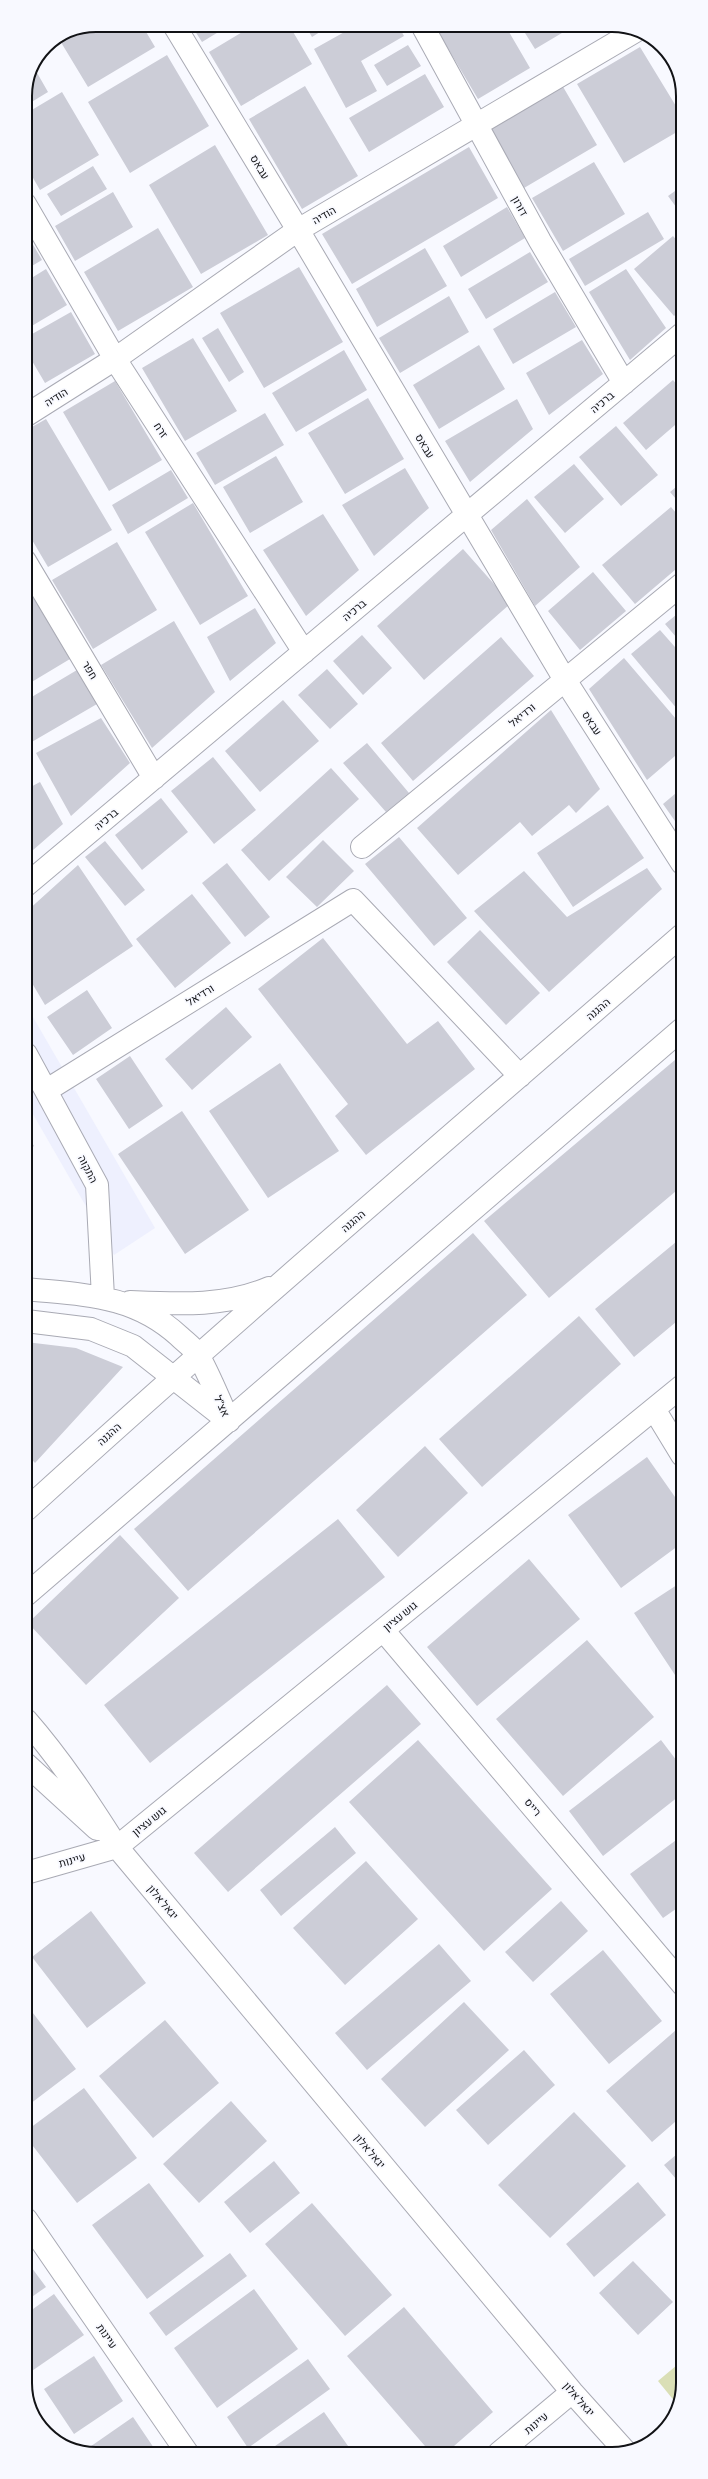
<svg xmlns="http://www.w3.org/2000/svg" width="708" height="2479" viewBox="0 0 708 2479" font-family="'Asap Condensed',Heebo,sans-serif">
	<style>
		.built { fill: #eef0fe }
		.green { fill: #dadfb6 }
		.building { fill: #cccdd7 }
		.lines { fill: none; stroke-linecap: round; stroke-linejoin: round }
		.minor-casing { stroke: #a9aab4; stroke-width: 24 }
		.minor { stroke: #fff; stroke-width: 22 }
		.labels { text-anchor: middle; stroke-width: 3.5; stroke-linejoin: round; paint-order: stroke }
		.street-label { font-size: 11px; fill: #121316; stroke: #f8f9ff }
		.rim { fill: none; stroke: #121316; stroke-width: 2 }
	</style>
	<rect width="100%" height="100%" fill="#f8f9ff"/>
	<!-- built -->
	<path class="built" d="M 26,1005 L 155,1228 L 114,1255 L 26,1102 Z"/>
	<!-- green -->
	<path class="green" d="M 683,2360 L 683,2383 L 676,2403 L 658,2381 Z"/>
	<!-- building -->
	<path class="building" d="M 96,25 L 142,25 L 155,47 L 88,87 L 59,39 L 77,29 Z
		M 191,25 L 230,25 L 202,42 Z
		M 254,25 L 289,25 L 312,64 L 241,106 L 209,52 Z
		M 305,25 L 331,25 L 312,37 Z
		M 357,25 L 398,25 L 404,36 L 361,61 L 377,91 L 346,108 L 314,49 Z
		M 434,25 L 505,25 L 530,68 L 478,99 Z
		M 520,25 L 565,25 L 567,30 L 535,49 Z
		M 653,40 L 659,43 L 677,74 L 674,76 Z
		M 408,45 L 421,66 L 387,86 L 374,65 Z
		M 640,47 L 682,116 L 682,129 L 624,163 L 577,84 Z
		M 167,55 L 209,126 L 130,173 L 88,102 Z
		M 36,71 L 48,92 L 25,106 L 29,74 Z
		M 425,74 L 444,107 L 369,152 L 349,118 Z
		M 562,85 L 597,145 L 524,188 L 490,128 Z
		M 305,86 L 358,176 L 302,209 L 249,119 Z
		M 62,92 L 99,155 L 40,190 L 25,164 L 25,114 Z
		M 215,145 L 268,235 L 201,274 L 149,185 Z
		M 469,147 L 498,198 L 352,284 L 322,234 Z
		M 594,162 L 625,214 L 563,251 L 532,198 Z
		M 93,166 L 107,189 L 61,216 L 47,194 Z
		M 682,186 L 682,215 L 668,196 Z
		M 113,192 L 133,227 L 75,261 L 55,226 Z
		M 507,207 L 525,238 L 461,277 L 443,246 Z
		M 648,212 L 664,239 L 585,286 L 569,259 Z
		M 158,228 L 193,287 L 118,331 L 84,272 Z
		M 25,231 L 42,260 L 25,270 Z
		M 673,236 L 682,246 L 682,309 L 674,316 L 634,269 Z
		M 425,248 L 447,286 L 377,327 L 356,289 Z
		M 530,252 L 548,282 L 486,319 L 468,289 Z
		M 299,267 L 343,342 L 264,388 L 220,313 Z
		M 46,269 L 67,305 L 25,330 L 25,282 Z
		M 626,269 L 666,328 L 630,360 L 589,292 Z
		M 555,292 L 576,327 L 513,364 L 493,329 Z
		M 449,296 L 469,332 L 400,373 L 379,338 Z
		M 71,312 L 95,354 L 45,383 L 25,349 L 25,338 Z
		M 218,328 L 244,372 L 229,382 L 202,338 Z
		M 193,338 L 237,411 L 185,441 L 142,368 Z
		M 582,340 L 603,374 L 549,415 L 526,373 Z
		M 479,345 L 505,389 L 439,429 L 413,385 Z
		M 344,350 L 367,390 L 296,432 L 272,393 Z
		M 673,380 L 682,391 L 682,419 L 646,450 L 623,423 Z
		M 115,381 L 162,460 L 109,491 L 63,412 Z
		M 368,398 L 404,459 L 345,494 L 308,433 Z
		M 517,399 L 533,429 L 470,482 L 445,441 Z
		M 265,413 L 284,445 L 215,485 L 196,453 Z
		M 46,419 L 112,530 L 48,567 L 25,528 L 25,431 Z
		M 616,426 L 658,475 L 621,506 L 579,457 Z
		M 276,456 L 303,502 L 250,533 L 223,487 Z
		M 574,464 L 604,499 L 565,533 L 534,497 Z
		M 405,468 L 429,508 L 374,556 L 342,505 Z
		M 171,470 L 188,498 L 128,534 L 112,505 Z
		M 682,482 L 682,506 L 670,492 Z
		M 527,499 L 580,567 L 535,606 L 491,530 Z
		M 193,503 L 248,596 L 200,625 L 145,532 Z
		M 671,507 L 682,520 L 682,564 L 635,604 L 602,565 Z
		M 323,514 L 359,570 L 306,616 L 263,550 Z
		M 117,542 L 157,610 L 93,649 L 52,580 Z
		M 463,549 L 511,603 L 424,680 L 377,626 Z
		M 593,572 L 626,611 L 580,650 L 548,611 Z
		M 25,584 L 70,659 L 25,686 Z
		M 255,608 L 276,643 L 230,681 L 207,637 Z
		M 682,610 L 682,644 L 665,624 Z
		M 174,621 L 215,692 L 152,748 L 101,665 Z
		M 660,630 L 682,655 L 682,706 L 678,710 L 631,654 Z
		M 362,635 L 392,668 L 363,695 L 333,661 Z
		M 501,637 L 534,676 L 413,781 L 381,743 Z
		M 624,658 L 682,726 L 682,750 L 647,780 L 589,689 Z
		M 327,669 L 358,704 L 330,729 L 298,695 Z
		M 77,670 L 97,704 L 30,743 L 25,736 L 25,701 Z
		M 283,700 L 319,741 L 260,792 L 225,751 Z
		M 551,710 L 600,789 L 576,813 L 569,805 L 532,836 L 520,822 L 458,875 L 417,828 Z
		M 101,718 L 130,763 L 71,816 L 36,753 Z
		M 367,743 L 409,793 L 386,812 L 343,763 Z
		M 213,757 L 256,810 L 214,844 L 171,791 Z
		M 331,768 L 359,799 L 269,881 L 241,850 Z
		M 40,782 L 63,824 L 25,857 L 25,790 Z
		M 682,788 L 682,831 L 663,804 Z
		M 161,798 L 188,832 L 142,870 L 115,835 Z
		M 608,805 L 644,858 L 573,907 L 537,853 Z
		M 399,837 L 467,918 L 434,946 L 365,864 Z
		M 323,840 L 354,871 L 317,907 L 286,877 Z
		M 105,841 L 145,890 L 125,906 L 85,857 Z
		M 227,863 L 270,917 L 245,937 L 202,883 Z
		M 78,865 L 133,946 L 45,1005 L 26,973 L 26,912 Z
		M 647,868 L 662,889 L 549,992 L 474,911 L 524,871 L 567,917 Z
		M 192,894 L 231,943 L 175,988 L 136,939 Z
		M 480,930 L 540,993 L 506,1025 L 447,962 Z
		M 323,938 L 407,1044 L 438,1021 L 475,1069 L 366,1155 L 335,1116 L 348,1104 L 258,989 Z
		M 87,990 L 112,1028 L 73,1055 L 47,1017 Z
		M 226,1007 L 252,1037 L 192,1090 L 165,1059 Z
		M 682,1054 L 682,1186 L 549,1298 L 484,1221 Z
		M 130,1056 L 163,1106 L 129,1129 L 96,1079 Z
		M 280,1063 L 339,1151 L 268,1198 L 209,1111 Z
		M 182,1111 L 249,1210 L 185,1254 L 118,1154 Z
		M 26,1133 L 34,1146 L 26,1152 Z
		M 473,1233 L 527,1295 L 188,1591 L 134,1529 Z
		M 682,1237 L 682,1317 L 634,1357 L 595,1309 Z
		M 579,1316 L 621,1364 L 482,1487 L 439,1439 Z
		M 26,1342 L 76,1348 L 123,1367 L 35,1463 L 26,1453 Z
		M 425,1446 L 468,1493 L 398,1557 L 356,1510 Z
		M 647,1457 L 682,1507 L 682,1543 L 621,1588 L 568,1515 Z
		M 338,1519 L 385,1577 L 150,1763 L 104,1705 Z
		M 120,1535 L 179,1598 L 86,1685 L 28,1623 Z
		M 529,1559 L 580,1619 L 477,1706 L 427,1647 Z
		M 683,1581 L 683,1678 L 679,1681 L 634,1613 Z
		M 587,1640 L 654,1717 L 563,1796 L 496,1719 Z
		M 387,1685 L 421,1724 L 228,1892 L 194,1853 Z
		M 418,1740 L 552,1889 L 484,1951 L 349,1802 Z
		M 661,1740 L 683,1769 L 683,1793 L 603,1856 L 569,1811 Z
		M 335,1827 L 356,1853 L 281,1916 L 260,1890 Z
		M 683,1835 L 683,1904 L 663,1918 L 630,1874 Z
		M 366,1861 L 418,1919 L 345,1985 L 293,1928 Z
		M 561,1901 L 588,1931 L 533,1982 L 505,1952 Z
		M 91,1911 L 146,1983 L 87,2028 L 32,1957 Z
		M 439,1944 L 471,1981 L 367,2070 L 335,2033 Z
		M 603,1950 L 662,2021 L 609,2064 L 550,1994 Z
		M 464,2002 L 509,2050 L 425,2127 L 381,2079 Z
		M 26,2004 L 76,2069 L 26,2107 Z
		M 165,2020 L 219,2083 L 153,2138 L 99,2076 Z
		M 676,2030 L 683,2038 L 683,2115 L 652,2142 L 606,2091 Z
		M 524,2050 L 555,2085 L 488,2145 L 456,2110 Z
		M 84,2088 L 137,2158 L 77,2203 L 26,2137 L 26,2131 Z
		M 231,2101 L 267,2141 L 199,2203 L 163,2164 Z
		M 574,2112 L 626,2166 L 550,2238 L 498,2185 Z
		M 683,2149 L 683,2187 L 664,2165 Z
		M 274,2161 L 300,2193 L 250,2233 L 224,2202 Z
		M 638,2182 L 666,2215 L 594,2277 L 566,2244 Z
		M 149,2183 L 204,2256 L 147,2299 L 92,2225 Z
		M 312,2203 L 392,2295 L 345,2336 L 265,2244 Z
		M 230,2253 L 247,2276 L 166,2336 L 149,2313 Z
		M 26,2260 L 46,2287 L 26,2301 Z
		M 633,2261 L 673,2302 L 638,2335 L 599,2293 Z
		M 254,2289 L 298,2349 L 217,2408 L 174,2348 Z
		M 54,2294 L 84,2335 L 26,2375 L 26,2314 Z
		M 404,2307 L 493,2412 L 446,2453 L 431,2453 L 347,2356 Z
		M 94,2356 L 123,2401 L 74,2434 L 44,2389 Z
		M 308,2359 L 330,2389 L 248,2448 L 227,2417 Z
		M 324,2412 L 353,2453 L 265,2453 Z
		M 133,2417 L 158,2454 L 92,2454 L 84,2451 Z"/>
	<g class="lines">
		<!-- minor casing -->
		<g class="minor-casing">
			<path id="minor" d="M 174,25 L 298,230 L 565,680 L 682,863
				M 422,25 L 540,241 L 624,383
				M 25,204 L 115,359 L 304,652
				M 25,416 L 115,359 L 298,230 L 634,32
				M 25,561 L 154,778
				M 362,847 L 682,584
				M 25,886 L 682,334
				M 26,1054 L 97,1185 L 103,1297
				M 47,1090 L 353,900 L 520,1076
				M 26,1289 C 83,1295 133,1294 179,1336 C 185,1342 194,1348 198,1355 C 210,1376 219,1400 229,1421
				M 130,1302 C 177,1304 225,1307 269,1288
				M 26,1321 L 91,1329 L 133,1346 L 226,1419
				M 654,1409 L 682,1455
				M 26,1510 C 241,1314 463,1126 682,935
				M 26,1595 L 682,1029
				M 383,1630 L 683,1985
				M 26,1720 C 61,1760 89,1803 117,1847 L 572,2392 L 626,2452
				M 26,1764 L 97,1829
				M 26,1873 L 117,1847 L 682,1386
				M 26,2219 L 188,2454
				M 499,2453 L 572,2392"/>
		</g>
		<!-- minor -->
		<use href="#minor" class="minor"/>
	</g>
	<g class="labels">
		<!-- street labels -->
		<g class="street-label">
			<text transform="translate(260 167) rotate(59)" y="4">עבאס</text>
			<text transform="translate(520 206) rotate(61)" y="4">דורון</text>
			<text transform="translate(324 215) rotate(-30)" y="4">הודיה</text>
			<text transform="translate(56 397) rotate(-32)" y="4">הודיה</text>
			<text transform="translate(602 402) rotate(-40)" y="4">ברכיה</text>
			<text transform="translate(161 430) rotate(57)" y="4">זרח</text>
			<text transform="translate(425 446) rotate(59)" y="4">עבאס</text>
			<text transform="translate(354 610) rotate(-40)" y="4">ברכיה</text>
			<text transform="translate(90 670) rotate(59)" y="4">חפר</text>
			<text transform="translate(522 715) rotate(-39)" y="4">ורדיאל</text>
			<text transform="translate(592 723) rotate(57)" y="4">עבאס</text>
			<text transform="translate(106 819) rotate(-40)" y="4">ברכיה</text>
			<text transform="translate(200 995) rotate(-32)" y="4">ורדיאל</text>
			<text transform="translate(598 1009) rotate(-41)" y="4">ההגנה</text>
			<text transform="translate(88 1169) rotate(63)" y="4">התקוה</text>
			<text transform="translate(353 1221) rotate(-41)" y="4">ההגנה</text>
			<text transform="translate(222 1406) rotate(66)" y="4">אצ"ל</text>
			<text transform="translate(109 1434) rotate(-42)" y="4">ההגנה</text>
			<text transform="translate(400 1616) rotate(-39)" y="4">גוש עציון</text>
			<text transform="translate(533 1807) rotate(50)" y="4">רייס</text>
			<text transform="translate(149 1821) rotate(-39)" y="4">גוש עציון</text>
			<text transform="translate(72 1860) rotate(-16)" y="4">עיינות</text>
			<text transform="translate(163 1902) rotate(50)" y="4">יגאל אלון</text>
			<text transform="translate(370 2151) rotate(50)" y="4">יגאל אלון</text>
			<text transform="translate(107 2336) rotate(55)" y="4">עיינות</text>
			<text transform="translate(579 2399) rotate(49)" y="4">יגאל אלון</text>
			<text transform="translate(536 2423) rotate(-40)" y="4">עיינות</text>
		</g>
	</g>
	<!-- crop -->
	<path d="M0 0H708V2479H0ZM96 32H612A64 64 0 0 1 676 96V2383A64 64 0 0 1 612 2447H96A64 64 0 0 1 32 2383V96A64 64 0 0 1 96 32Z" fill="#f8f9ff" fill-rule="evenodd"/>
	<path class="rim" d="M96 32H612A64 64 0 0 1 676 96V2383A64 64 0 0 1 612 2447H96A64 64 0 0 1 32 2383V96A64 64 0 0 1 96 32Z"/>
</svg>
